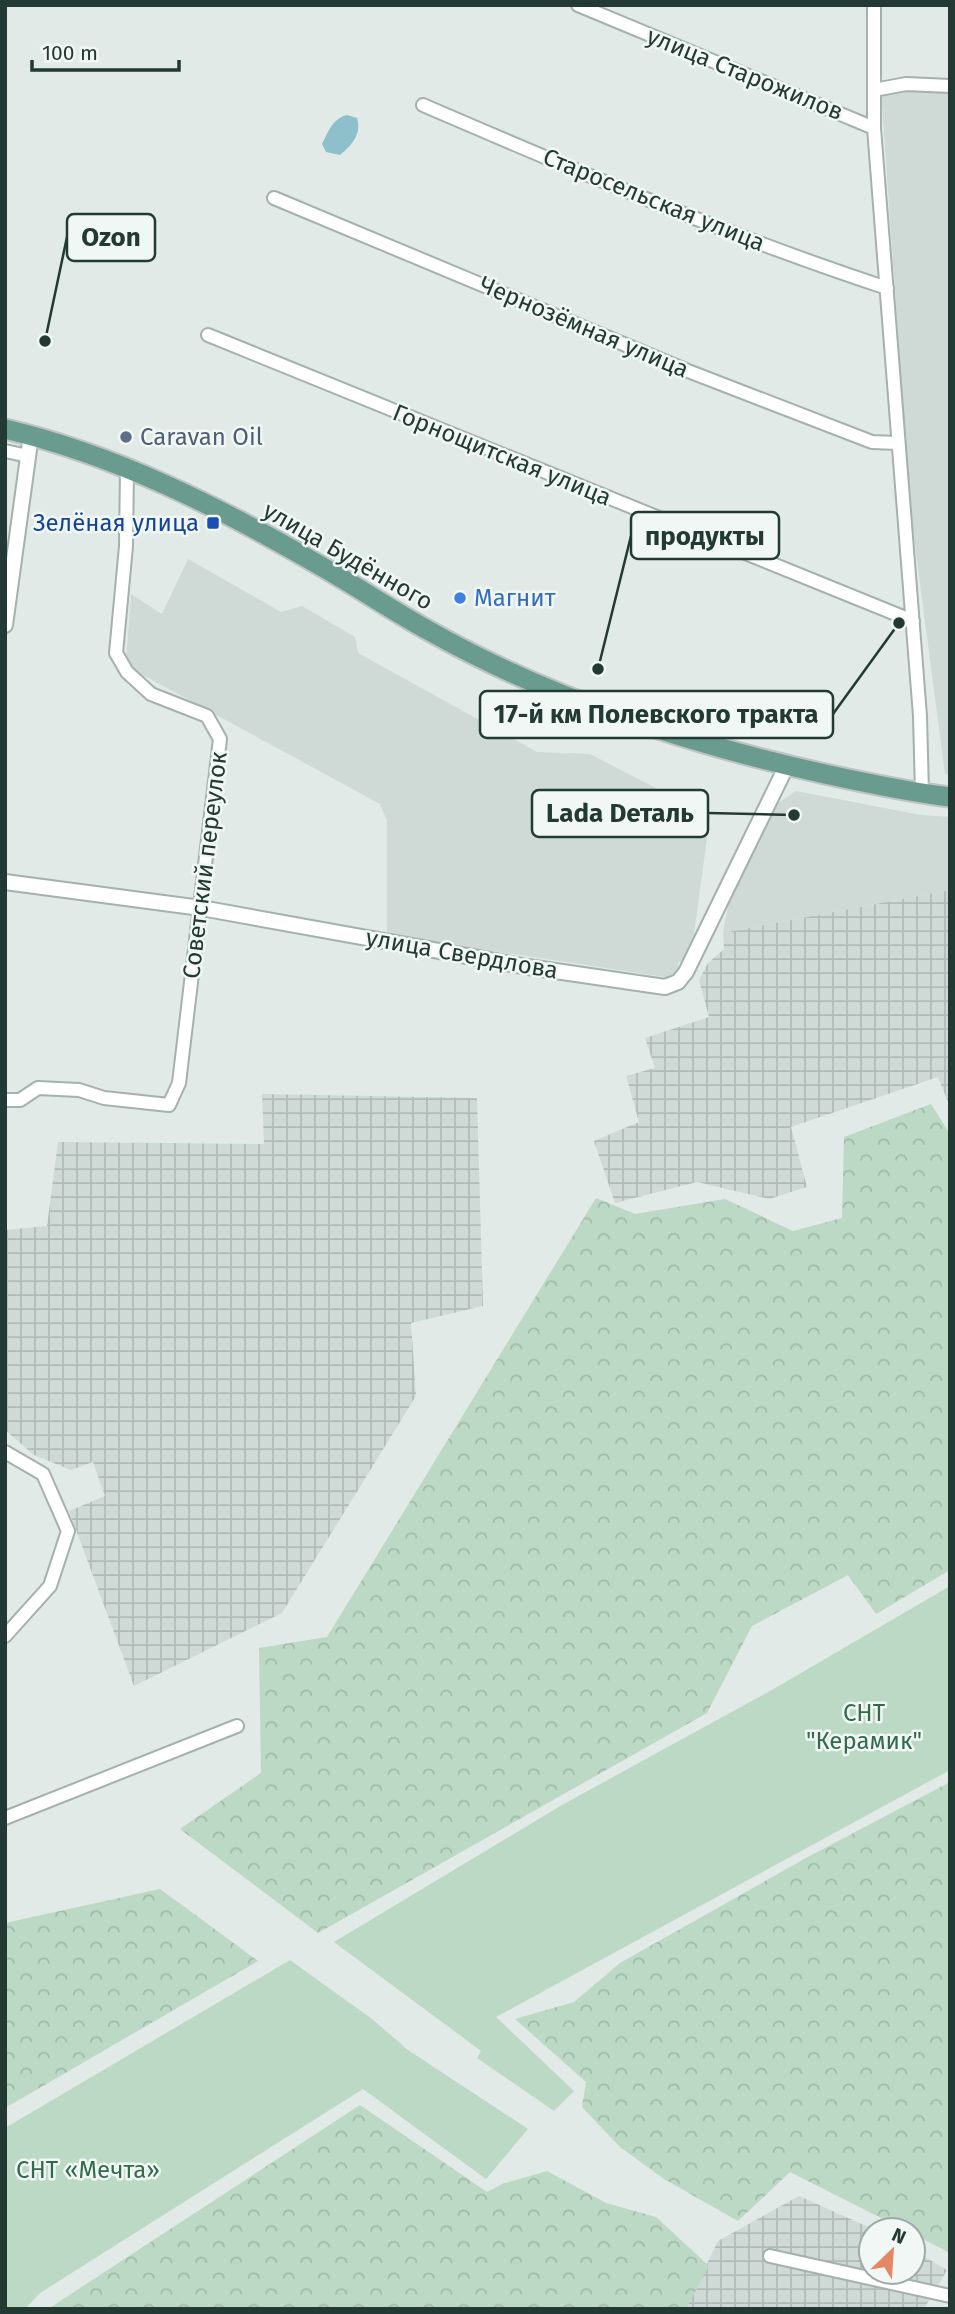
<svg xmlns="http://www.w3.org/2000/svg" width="955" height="2314" viewBox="0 0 955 2314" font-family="'Fira Sans',sans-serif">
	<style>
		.built { fill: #cfd9d5 }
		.industrial { fill: url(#industrial-grid) }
		.green { fill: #bbd9c4 }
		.forest { fill: url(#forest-crowns) }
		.water { fill: #8dc0ca }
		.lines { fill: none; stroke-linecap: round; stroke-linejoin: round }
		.minor-casing { stroke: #a4b1ad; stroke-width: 16 }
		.tertiary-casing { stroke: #a4b1ad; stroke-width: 18 }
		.primary-casing { stroke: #bdc4c2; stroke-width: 23 }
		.minor { stroke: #fff; stroke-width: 12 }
		.tertiary { stroke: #fff; stroke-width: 14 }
		.primary { stroke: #699b8f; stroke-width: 19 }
		.service-dot { fill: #5c6f8a; stroke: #f1f7f4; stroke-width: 2.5 }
		.transit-dot { fill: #1a4fb4; stroke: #f1f7f4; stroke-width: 2.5 }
		.shop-dot { fill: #3f7fe0; stroke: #f1f7f4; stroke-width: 2.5 }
		.labels { text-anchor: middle; stroke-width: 5; stroke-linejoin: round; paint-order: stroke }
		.street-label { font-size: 24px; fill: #233933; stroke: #f1f7f4 }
		.service-label { font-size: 24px; fill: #4e5e75; stroke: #f1f7f4; text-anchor: start }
		.transit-label { font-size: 24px; fill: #164399; stroke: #f1f7f4; text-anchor: end }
		.shop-label { font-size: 24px; fill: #366cbe; stroke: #f1f7f4; text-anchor: start }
		.park-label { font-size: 24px; fill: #316b49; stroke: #f1f7f4 }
		.leader { fill: none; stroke: #233933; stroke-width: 2.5 }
		.callout-dot { fill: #233933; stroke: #f1f7f4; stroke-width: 2.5 }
		.callout { fill: #f1f7f4; stroke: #233933; stroke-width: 2.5 }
		.callout-label { font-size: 26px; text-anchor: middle; font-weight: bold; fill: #233933 }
	</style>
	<defs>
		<pattern id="industrial-grid" width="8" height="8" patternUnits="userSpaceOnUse" patternTransform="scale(1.75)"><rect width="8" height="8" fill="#cfd9d5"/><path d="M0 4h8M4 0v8" fill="none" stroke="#b1bbb7"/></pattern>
		<pattern id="forest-crowns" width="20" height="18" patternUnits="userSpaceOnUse" patternTransform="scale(1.75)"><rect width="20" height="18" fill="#bbd9c4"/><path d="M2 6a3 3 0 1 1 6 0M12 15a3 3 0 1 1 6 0" fill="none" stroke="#a0bba9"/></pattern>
	</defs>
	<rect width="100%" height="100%" fill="#e1eae6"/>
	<!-- built -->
	<path class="built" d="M 950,89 L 950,775 L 945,774 L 910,507 L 881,90 Z
		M 188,559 L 281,612 L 302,606 L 355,637 L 358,653 L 537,752 L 590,754 L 710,816 L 691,956 L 678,963 L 678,979 L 387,935 L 387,821 L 380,804 L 132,669 L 126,661 L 131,594 L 162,614 Z
		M 796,791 L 921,815 L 950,817 L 950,890 L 723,933 L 730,896 L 778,803 Z"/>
	<!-- industrial -->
	<path class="industrial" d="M 950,890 L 950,1107 L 938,1077 L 791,1127 L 807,1187 L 769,1199 L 697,1182 L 615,1203 L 594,1141 L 639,1122 L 626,1076 L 655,1068 L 645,1038 L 709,1017 L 699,980 L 708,963 L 724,949 L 723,933 Z
		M 262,1094 L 477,1098 L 483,1306 L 411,1323 L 416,1396 L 282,1613 L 134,1686 L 69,1511 L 105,1496 L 93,1462 L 71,1470 L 34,1455 L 5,1430 L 5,1230 L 47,1226 L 58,1142 L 264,1144 Z
		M 799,2196 L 875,2230 L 871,2230 L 871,2272 L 913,2272 L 913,2250 L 947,2270 L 924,2309 L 685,2309 L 718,2241 Z"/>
	<!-- green -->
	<path class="green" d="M 950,1586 L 950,1770 L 496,2017 L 574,2091 L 554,2111 L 477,2058 L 481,2051 L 334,1942 L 562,1805 L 777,1687 Z
		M 290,1960 L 372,2019 L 408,2050 L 528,2129 L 486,2179 L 363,2089 L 40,2293 L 25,2309 L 5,2309 L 5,2128 Z"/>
	<!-- forest -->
	<path class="forest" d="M 931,1104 L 950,1134 L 950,1570 L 876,1614 L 848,1575 L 752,1626 L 707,1713 L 318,1933 L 180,1829 L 261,1773 L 259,1648 L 327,1637 L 596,1198 L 635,1214 L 725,1199 L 793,1231 L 842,1218 L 844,1137 Z
		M 950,1782 L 950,2253 L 913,2234 L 913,2230 L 905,2230 L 790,2172 L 738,2221 L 664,2179 L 620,2147 L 582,2107 L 586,2082 L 515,2019 L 574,2002 L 620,1963 L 806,1858 Z
		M 160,1889 L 258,1961 L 5,2108 L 5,1923 Z
		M 360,2105 L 487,2192 L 502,2184 L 547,2171 L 606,2203 L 656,2217 L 709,2266 L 686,2309 L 48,2309 Z"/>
	<!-- water -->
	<path class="water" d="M 347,115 L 357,118 C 362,134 352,145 340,155 L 326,152 L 322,144 C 329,131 332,119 347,115 Z"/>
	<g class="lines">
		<!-- minor casing -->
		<g class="minor-casing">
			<path id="minor" d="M 578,5 L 874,128
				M 874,5 L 874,128 L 920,716 L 922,793
				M 874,90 L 906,84 L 950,86
				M 423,105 C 576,171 729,236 887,288
				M 274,198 L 688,371 L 872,442 L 897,443
				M 208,335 L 913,621
				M 5,451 L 28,456
				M 5,1100 L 20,1100 L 38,1088 L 79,1090 L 104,1098 L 169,1105 L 179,1083 L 220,739 L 207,716 L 151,694 L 127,672 L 116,653 L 126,546 L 127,468
				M 5,1452 L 43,1474 L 68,1531 L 50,1586 L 5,1636
				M 5,1818 L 237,1726
				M 770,2256 L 950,2296"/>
		</g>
		<!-- tertiary casing -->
		<g class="tertiary-casing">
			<path id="tertiary" d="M 5,625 L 31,435
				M 5,882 L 201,908 L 528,967 L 665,987 L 678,982 L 686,972 L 787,765"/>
		</g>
		<!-- primary casing -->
		<g class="primary-casing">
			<path id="primary" d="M 5,429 C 116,455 221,508 319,565 C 358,587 394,612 433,633 C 554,701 690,744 825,774 C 866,783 908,792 950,797"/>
		</g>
		<!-- minor -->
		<use href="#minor" class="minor"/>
		<!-- tertiary -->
		<use href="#tertiary" class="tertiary"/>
		<!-- primary -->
		<use href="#primary" class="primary"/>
	</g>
	<!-- markers -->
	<circle class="service-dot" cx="126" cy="437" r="7"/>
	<rect class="transit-dot" x="206" y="516" width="14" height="14" rx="3.5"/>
	<circle class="shop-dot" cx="460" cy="598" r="7"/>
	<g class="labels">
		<!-- street labels -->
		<g class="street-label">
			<text transform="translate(745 74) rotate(22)" y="8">улица Старожилов</text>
			<text transform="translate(654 200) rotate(22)" y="8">Старосельская улица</text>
			<text transform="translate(584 327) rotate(23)" y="8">Чернозёмная улица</text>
			<text transform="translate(502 455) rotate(22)" y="8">Горнощитская улица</text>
			<text transform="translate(348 556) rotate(30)" y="8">улица Будённого</text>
			<text transform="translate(205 865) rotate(-83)" y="8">Советский переулок</text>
			<text transform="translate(462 954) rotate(10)" y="8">улица Свердлова</text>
		</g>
		<!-- service labels -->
		<g class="service-label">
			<text x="140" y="445">Caravan Oil</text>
		</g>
		<!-- transit labels -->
		<g class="transit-label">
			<text x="199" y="531">Зелёная улица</text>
		</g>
		<!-- shop labels -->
		<g class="shop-label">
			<text x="474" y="606">Магнит</text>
		</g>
		<!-- park labels -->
		<g class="park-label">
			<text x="864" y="1721">СНТ<tspan x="864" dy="28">"Керамик"</tspan></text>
			<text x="88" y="2178">СНТ «Мечта»</text>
		</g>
	</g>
	<!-- callouts -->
	<path class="leader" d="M45 341L67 237M598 669L631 536M899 623L833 714M794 815L708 813"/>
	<g class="callout-dot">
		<circle cx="45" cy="341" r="7"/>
		<circle cx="598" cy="669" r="7"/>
		<circle cx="899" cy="623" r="7"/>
		<circle cx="794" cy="815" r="7"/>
	</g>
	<g class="callout">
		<rect x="67" y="214" width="88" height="47" rx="7"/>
		<rect x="631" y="512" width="148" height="47" rx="7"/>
		<rect x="480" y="691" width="353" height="47" rx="7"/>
		<rect x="532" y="790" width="176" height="47" rx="7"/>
	</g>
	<g class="callout-label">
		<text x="111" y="246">Ozon</text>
		<text x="705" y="545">продукты</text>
		<text x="656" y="723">17-й км Полевского тракта</text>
		<text x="620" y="822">Lada Dеталь</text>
	</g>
	<!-- border -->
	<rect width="955" height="2314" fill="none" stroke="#233933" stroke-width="14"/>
	<!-- north arrow -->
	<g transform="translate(892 2251) rotate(25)"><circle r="33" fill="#f1f7f4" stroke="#9faba7" stroke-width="2"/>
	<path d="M0-5L12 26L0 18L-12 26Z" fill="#e58664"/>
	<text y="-10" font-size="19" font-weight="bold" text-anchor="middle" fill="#233933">N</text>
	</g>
	<!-- scale -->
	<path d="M32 60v10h147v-10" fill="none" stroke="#233933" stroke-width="3.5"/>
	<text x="42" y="60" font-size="21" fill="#233933" stroke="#f1f7f4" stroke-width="5" paint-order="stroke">100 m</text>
</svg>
